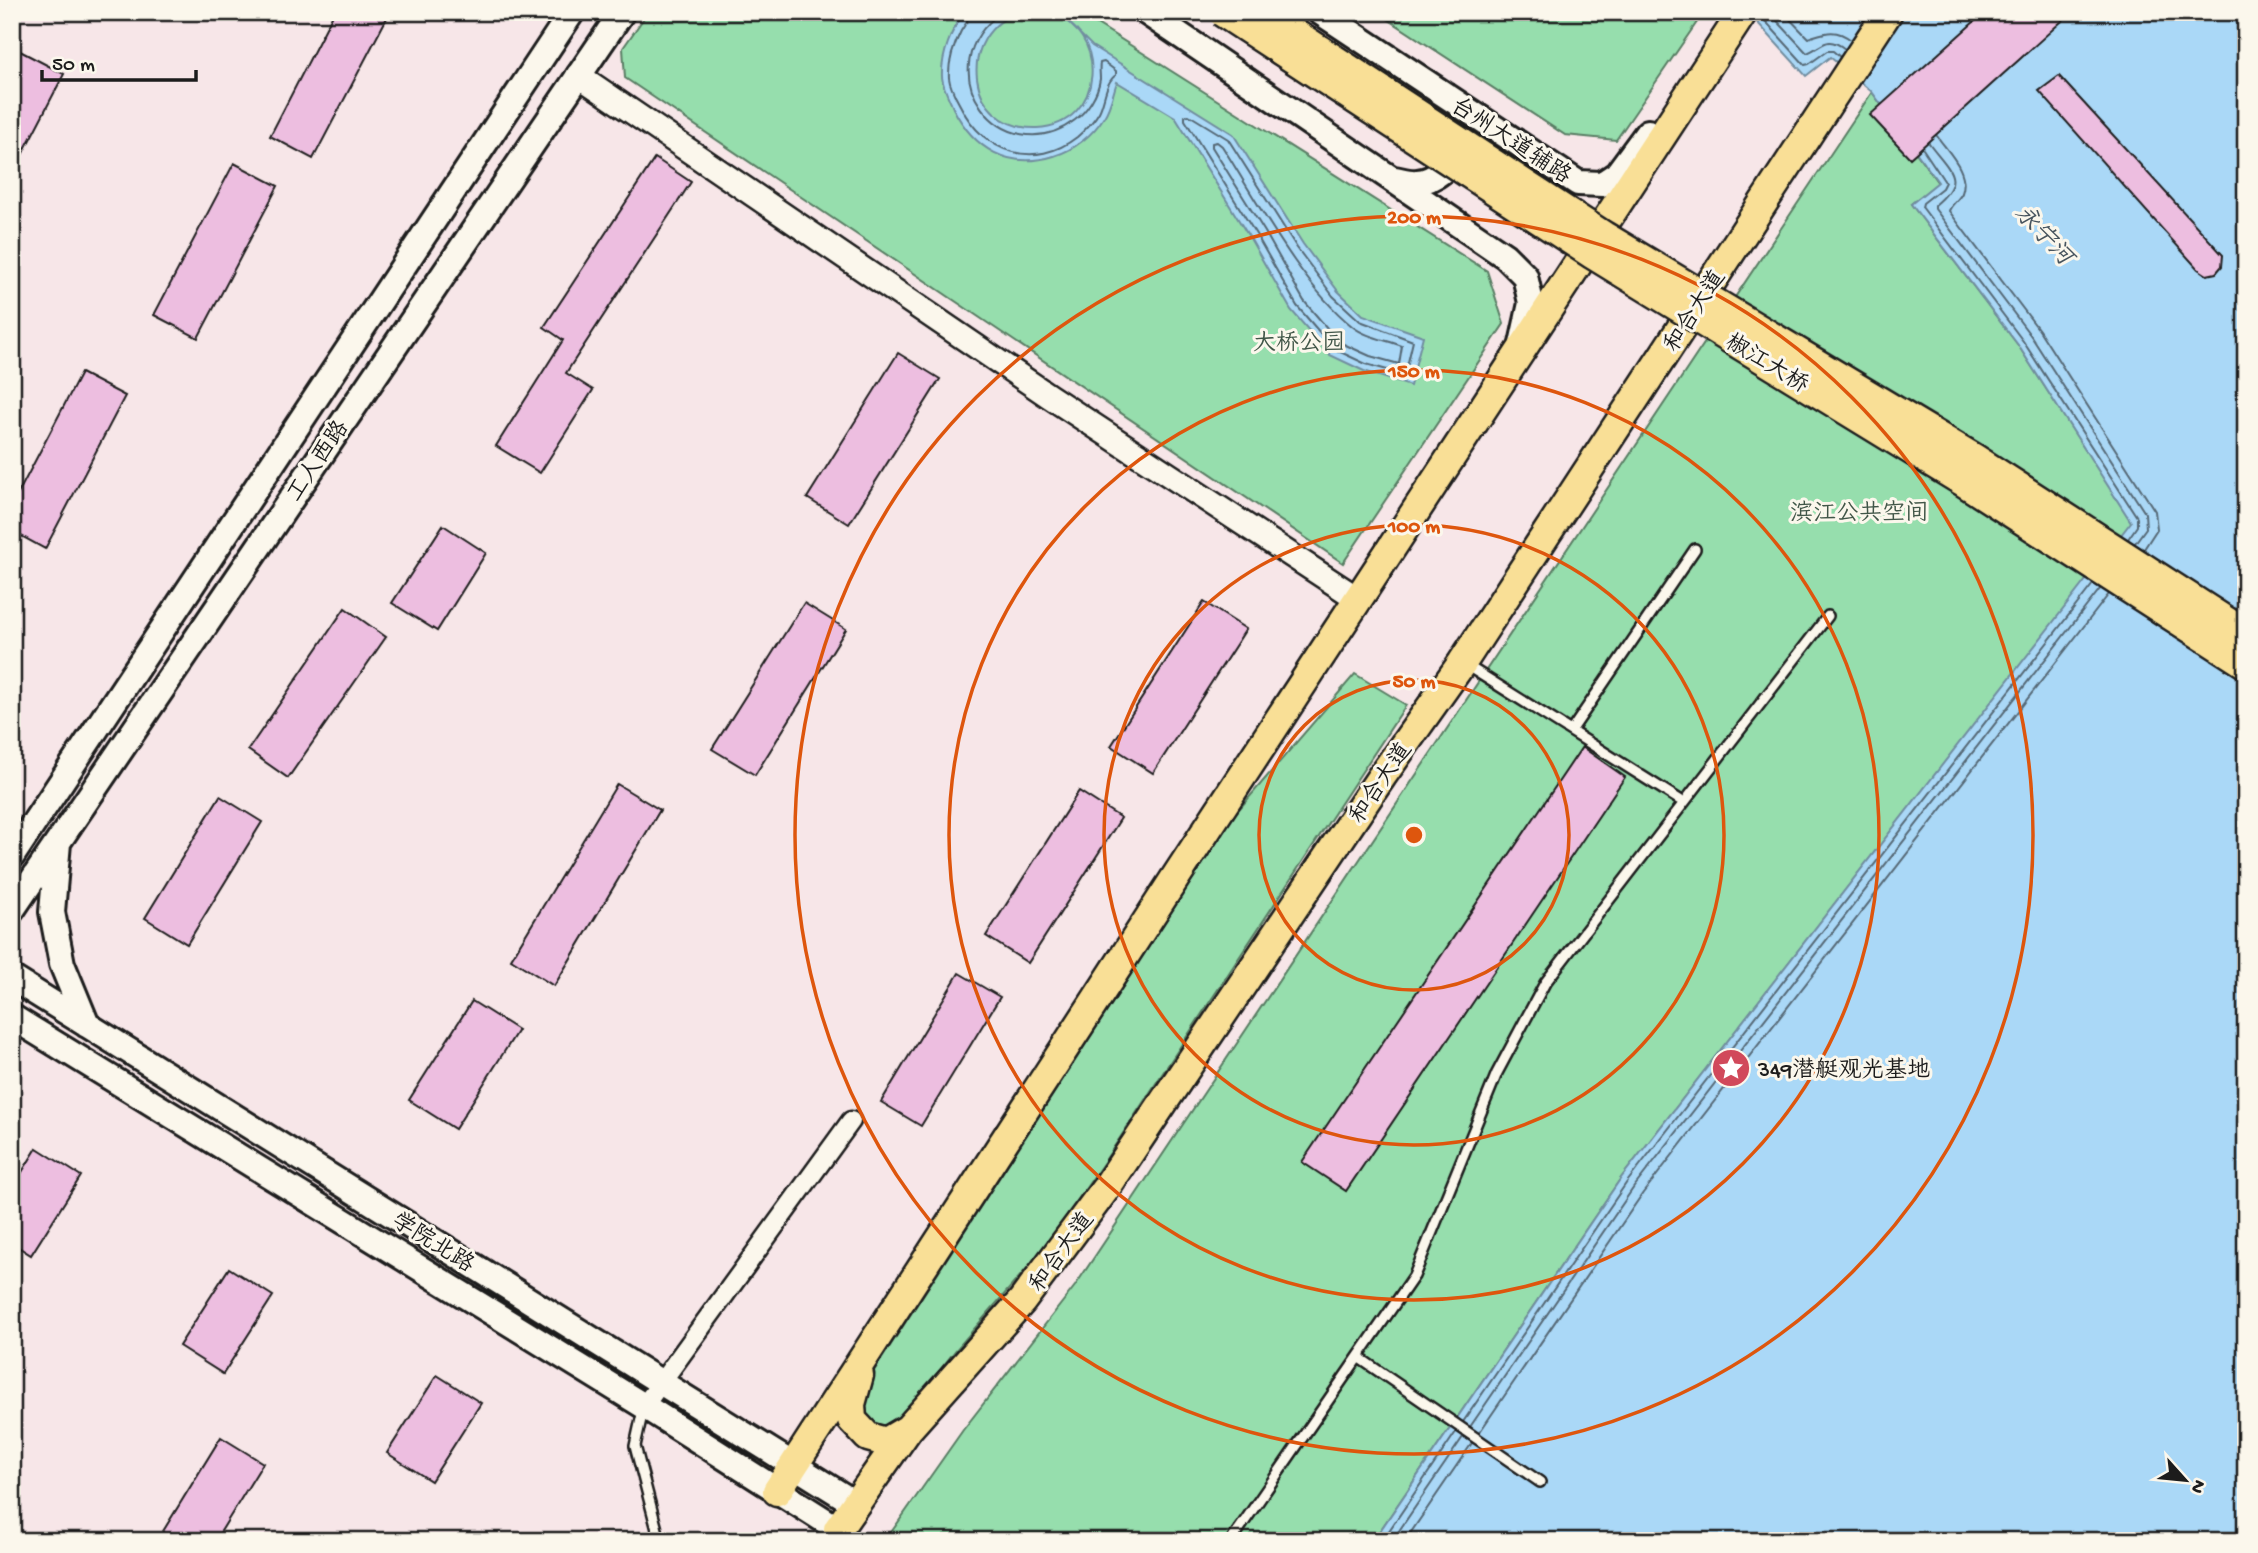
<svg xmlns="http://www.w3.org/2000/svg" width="2258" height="1553" viewBox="0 0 2258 1553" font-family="'Gochi Hand','LXGW WenKai TC',sans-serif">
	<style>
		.green { fill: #96dead; stroke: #597d64; stroke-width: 2 }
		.water { fill: #aad8f7; stroke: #718d9f; stroke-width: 2 }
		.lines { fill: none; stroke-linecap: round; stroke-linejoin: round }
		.shore { stroke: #556774; stroke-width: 2 }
		.building { fill: #edbee0; stroke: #1c1c1c; stroke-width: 2 }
		.service-casing { stroke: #1c1c1c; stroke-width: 14 }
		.minor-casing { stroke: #1c1c1c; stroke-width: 23 }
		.tertiary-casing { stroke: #1c1c1c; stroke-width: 28 }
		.secondary-casing { stroke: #1c1c1c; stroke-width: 30 }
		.primary-casing { stroke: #1c1c1c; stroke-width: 33 }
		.service { stroke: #fbf7ec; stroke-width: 9 }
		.minor { stroke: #fbf7ec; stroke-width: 18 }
		.tertiary { stroke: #fbf7ec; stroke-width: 23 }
		.secondary { stroke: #fbf7ec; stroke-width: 24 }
		.primary { stroke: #f9df96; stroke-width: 28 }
		.primary-bridge-casing { stroke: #1c1c1c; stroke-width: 33; stroke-linecap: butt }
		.primary-bridge { stroke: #f9df96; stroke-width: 28 }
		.ring { fill: none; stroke: #de560d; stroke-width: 3.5 }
		.labels { text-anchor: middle; stroke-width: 6; stroke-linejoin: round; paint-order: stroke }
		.street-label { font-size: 23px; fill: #1c1c1c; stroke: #fbf7ec }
		.park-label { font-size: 23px; fill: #415648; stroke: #fbf7ec }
		.poi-label { font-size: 23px; fill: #1c1c1c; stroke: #fbf7ec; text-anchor: start }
		.water-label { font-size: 24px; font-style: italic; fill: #47545e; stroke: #fbf7ec }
		.centre { fill: #de560d; stroke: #fbf7ec; stroke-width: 3.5 }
		.ring-label { font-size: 21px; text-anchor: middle; font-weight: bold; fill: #de560d; stroke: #fbf7ec; stroke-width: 6; stroke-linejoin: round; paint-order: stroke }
	</style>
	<rect width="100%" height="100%" fill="#f7e6e8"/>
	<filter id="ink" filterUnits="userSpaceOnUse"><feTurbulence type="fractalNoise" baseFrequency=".0143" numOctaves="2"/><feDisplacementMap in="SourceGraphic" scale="14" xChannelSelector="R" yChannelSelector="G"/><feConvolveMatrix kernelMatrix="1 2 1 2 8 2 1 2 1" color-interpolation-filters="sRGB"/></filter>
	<g filter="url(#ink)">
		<!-- green -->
		<path class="green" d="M 648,12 L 1078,12 L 1487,271 L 1504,324 L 1343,563 L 625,78 L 623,48 Z
			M 1377,12 L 1704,12 L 1616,140 L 1565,135 Z
			M 1872,92 L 1938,183 L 1911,204 L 2018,345 L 2132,522 L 1621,1178 L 1373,1541 L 885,1541 L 963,1430 L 1075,1286 Z
			M 1355,674 L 1406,705 L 1104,1162 L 1042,1251 L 955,1351 L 906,1413 L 886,1429 C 862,1423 864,1416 859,1394 L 1234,815 Z"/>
		<!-- water -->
		<path class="water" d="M 965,12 L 1020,12 C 954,33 966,130 1037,128 C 1105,125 1111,30 1047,12 L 1064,18 L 1092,46 L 1233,134 L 1303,244 L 1338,291 L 1363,315 L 1423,336 L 1410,386 L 1364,371 L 1330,355 L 1291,310 L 1251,240 L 1175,117 L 1117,82 C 1113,93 1111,106 1104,117 C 1093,135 1074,150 1054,156 C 1008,170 974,149 953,108 C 949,98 943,88 942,77 C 941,56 951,29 965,12 Z
			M 1748,12 L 2238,12 L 2246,20 L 2246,1541 L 1373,1541 L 1621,1178 L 2131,522 L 2018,345 L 1911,204 L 1938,182 L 1872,92 L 1830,57 L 1806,76 Z"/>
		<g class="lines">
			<!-- shore -->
			<path class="shore" d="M 970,12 C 969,20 965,25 961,31 C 954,45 948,62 949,78 C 950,88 956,98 961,107 C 984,153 1035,170 1077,137 C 1085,130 1094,121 1099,112 C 1105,101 1105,82 1116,75 L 1116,71 L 1104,62 L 1100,63 C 1099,68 1100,73 1100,79 C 1098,94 1087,111 1075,120 C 1002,175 922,68 1002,12
				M 1769,12 L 1807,53 C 1823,47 1826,34 1845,49
				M 1783,12 L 1808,38 C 1824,33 1835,27 1851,40
				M 1759,14 L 1805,65 L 1809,64 L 1827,51 L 1833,51 L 1840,57
				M 1189,115 L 1228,139 L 1297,248 L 1333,296 L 1360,321 L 1413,341 L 1405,375 L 1366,364 L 1334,349 L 1297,306 L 1257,236 L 1185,120 L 1185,116 Z
				M 1937,136 C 1948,152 1970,172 1962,193 C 1959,200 1951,204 1949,211 L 2039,330 L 2155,511 L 2157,529 L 2144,549
				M 1217,142 L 1222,146 C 1257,201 1301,285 1352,326 C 1365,337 1387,340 1402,346 L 1399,364 L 1370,356 L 1339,342 L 1304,301 L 1265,232 L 1212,147 L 1212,143 Z
				M 1929,143 C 1949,170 1967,179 1935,205 L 1935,209 L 2031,336 L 2145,513 L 2146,528 L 2135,543
				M 1923,149 L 1945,182 L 1942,188 L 1923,203 L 1922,207 L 2023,341 L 2137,517 L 2137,526 L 2128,539
				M 1463,1422 L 1627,1182 L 2093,584
				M 1470,1427 L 1634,1187 L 2100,589
				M 1479,1433 L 1643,1193 L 2109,594
				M 1382,1541 L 1456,1432
				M 1392,1541 L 1463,1437
				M 1405,1541 L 1472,1443"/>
		</g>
		<!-- building -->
		<path class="building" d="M 334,12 L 390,12 L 313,159 L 270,136 Z
			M 1985,12 L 2072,12 L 1910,158 L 1870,115 Z
			M 20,51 L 64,74 L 12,174 L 12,67 Z
			M 2059,76 L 2223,255 L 2222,266 L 2216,273 L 2207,275 L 2198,269 L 2039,91 Z
			M 655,158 L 691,182 L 566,373 L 593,390 L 540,473 L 496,446 L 563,340 L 544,327 Z
			M 234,163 L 278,186 L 198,338 L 154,315 Z
			M 898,353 L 940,379 L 849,524 L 807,498 Z
			M 81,373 L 125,396 L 45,549 L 12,531 L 12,505 Z
			M 443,525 L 486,553 L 437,631 L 392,603 Z
			M 1204,602 L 1246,629 L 1153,773 L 1111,746 Z
			M 804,603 L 846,629 L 755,775 L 712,749 Z
			M 345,608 L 386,637 L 288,778 L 248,750 Z
			M 1582,747 L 1625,777 L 1346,1191 L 1302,1162 Z
			M 617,784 L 660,810 L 554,986 L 511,959 Z
			M 1079,791 L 1121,818 L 1028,963 L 986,936 Z
			M 220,796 L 262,822 L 187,944 L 145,918 Z
			M 959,973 L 1000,997 L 921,1126 L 881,1102 Z
			M 472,1001 L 518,1030 L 455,1129 L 409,1100 Z
			M 37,1148 L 81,1176 L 31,1255 L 12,1243 L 12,1188 Z
			M 229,1268 L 273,1296 L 223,1374 L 179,1346 Z
			M 437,1375 L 481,1403 L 431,1481 L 387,1453 Z
			M 221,1437 L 263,1463 L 215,1541 L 157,1541 Z"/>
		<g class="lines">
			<!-- service casing -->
			<g class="service-casing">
				<path id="service" d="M 1466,665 L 1683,802
					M 1571,731 L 1695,549
					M 1358,1357 L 1540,1482
					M 643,1410 L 635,1446 L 660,1541
					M 1231,1541 L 1414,1276 L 1497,1073 L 1545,983 L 1828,616"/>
			</g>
			<!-- minor casing -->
			<g class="minor-casing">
				<path id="minor" d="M 644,1406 L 851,1121"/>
			</g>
			<!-- tertiary casing -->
			<g class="tertiary-casing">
				<path id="tertiary" d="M 578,75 L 1049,396 L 1358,599"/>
			</g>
			<!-- secondary casing -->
			<g class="secondary-casing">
				<path id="secondary" d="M 1146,12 L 1505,256 L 1525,276 L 1531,303 L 1522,344
					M 1320,12 L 1578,183 L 1602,184 L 1617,174 L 1648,132
					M 1394,179 C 1401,180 1410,183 1417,182 C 1435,181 1455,163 1462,148
					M 58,843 L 52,912 L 62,964 L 87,1025
					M 12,856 L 572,12
					M 12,910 L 622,12
					M 12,978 L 856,1504
					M 12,1017 L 644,1406 L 838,1529"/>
			</g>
			<!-- primary casing -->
			<g class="primary-casing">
				<path id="primary" d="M 859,1375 L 851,1404 L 852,1420 L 868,1437 L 886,1442 L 908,1429
					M 777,1491 L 1179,872 L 1743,12
					M 838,1529 L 908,1429 L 1022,1301 L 1106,1188 L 1382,776 L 1462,663 L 1888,12"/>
			</g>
			<!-- service -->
			<use href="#service" class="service"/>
			<!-- minor -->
			<use href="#minor" class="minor"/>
			<!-- tertiary -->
			<use href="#tertiary" class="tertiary"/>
			<!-- secondary -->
			<use href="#secondary" class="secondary"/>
			<!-- primary -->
			<use href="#primary" class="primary"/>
			<!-- primary-bridge casing -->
			<g class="primary-bridge-casing">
				<path id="primary-bridge" d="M 1222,12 L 1592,254 L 1962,481 L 2246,664
					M 1262,12 L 1604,236 L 1974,458 L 2246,634"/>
			</g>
			<!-- primary-bridge -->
			<use href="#primary-bridge" class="primary-bridge"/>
		</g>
	</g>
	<!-- distance rings -->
	<g class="ring">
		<circle cx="1414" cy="835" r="155"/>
		<circle cx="1414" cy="835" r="310"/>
		<circle cx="1414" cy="835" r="465"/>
		<circle cx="1414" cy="835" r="619"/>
	</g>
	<!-- icons -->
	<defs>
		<g id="sight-disc" transform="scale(2.0125)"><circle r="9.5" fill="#d1495b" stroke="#fbf7ec"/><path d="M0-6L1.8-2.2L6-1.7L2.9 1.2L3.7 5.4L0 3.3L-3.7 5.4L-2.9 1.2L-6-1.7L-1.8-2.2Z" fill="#fff"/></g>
	</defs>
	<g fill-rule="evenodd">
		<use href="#sight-disc" x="1731" y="1068"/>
	</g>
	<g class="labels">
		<!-- street labels -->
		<g class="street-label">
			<text transform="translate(1512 139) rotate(33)" y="8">台州大道辅路</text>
			<text transform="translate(1693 310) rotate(-57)" y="8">和合大道</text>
			<text transform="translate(1768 362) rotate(31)" y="8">椒江大桥</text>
			<text transform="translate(316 460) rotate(-56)" y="8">工人西路</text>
			<text transform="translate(1379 782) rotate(-56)" y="8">和合大道</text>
			<text transform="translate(434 1241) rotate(32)" y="8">学院北路</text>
			<text transform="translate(1060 1251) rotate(-54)" y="8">和合大道</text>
		</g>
		<!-- park labels -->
		<g class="park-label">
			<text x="1299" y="349">大桥公园</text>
			<text x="1859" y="519">滨江公共空间</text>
		</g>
		<!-- poi labels -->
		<g class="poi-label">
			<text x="1758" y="1076">349潜艇观光基地</text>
		</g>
		<!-- water labels -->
		<g class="water-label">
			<text transform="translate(2045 234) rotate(47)" y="8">永宁河</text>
		</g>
	</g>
	<circle cx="1414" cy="835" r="10" class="centre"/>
	<g class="ring-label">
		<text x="1414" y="223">200 m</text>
		<text x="1414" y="377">150 m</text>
		<text x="1414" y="532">100 m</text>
		<text x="1414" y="687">50 m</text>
	</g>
	<!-- margin -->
	<rect width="2258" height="1553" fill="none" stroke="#fbf7ec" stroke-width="42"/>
	<rect x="21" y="21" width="2216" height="1511" fill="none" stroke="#1c1c1c" stroke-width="2.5" filter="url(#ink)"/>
	<!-- north arrow -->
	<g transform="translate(2185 1480) rotate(117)" stroke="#fbf7ec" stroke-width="5" paint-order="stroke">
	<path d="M0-5L12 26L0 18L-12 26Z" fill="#1c1c1c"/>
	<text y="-10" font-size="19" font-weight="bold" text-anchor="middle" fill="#1c1c1c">N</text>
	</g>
	<!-- scale -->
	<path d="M42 70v10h154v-10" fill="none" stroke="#1c1c1c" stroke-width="3.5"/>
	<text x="52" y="70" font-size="21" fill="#1c1c1c" stroke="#fbf7ec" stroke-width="5" paint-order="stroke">50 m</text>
</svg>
